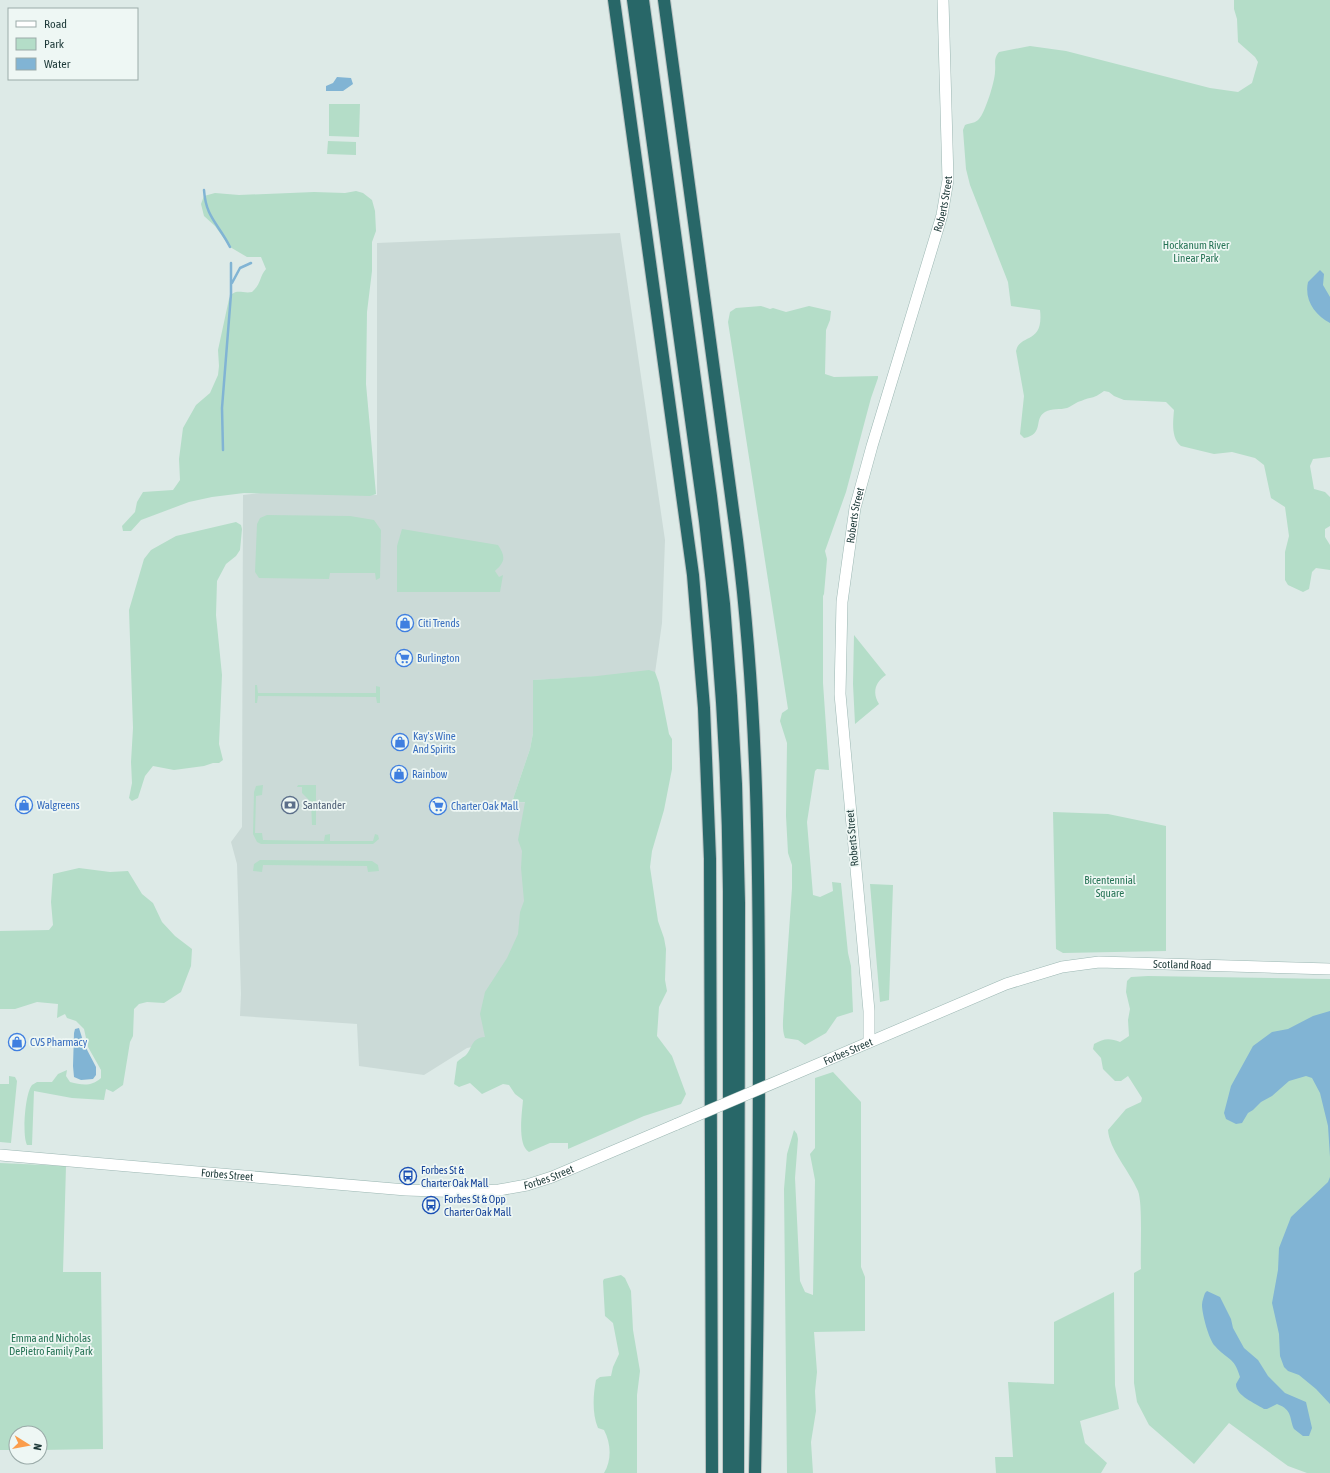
<svg xmlns="http://www.w3.org/2000/svg" width="1330" height="1473" viewBox="0 0 1330 1473" font-family="'Asap Condensed',sans-serif">
	<style>
		.built { fill: #cbdad7 }
		.green { fill: #b4ddc8 }
		.water { fill: #81b4d4 }
		.lines { fill: none; stroke-linecap: round; stroke-linejoin: round }
		.stream { stroke: #81b4d4; stroke-width: 2.5 }
		.secondary-casing { stroke: #9cb7b3; stroke-width: 12 }
		.highway-casing { stroke: #bcc4c4; stroke-width: 14 }
		.secondary { stroke: #fff; stroke-width: 11 }
		.highway { stroke: #286768; stroke-width: 12 }
		.secondary-bridge-casing { stroke: #9cb7b3; stroke-width: 12; stroke-linecap: butt }
		.secondary-bridge { stroke: #fff; stroke-width: 11 }
		.labels { text-anchor: middle; stroke-width: 3.5; stroke-linejoin: round; paint-order: stroke }
		.street-label { font-size: 11px; fill: #1e3a39; stroke: #eef7f4 }
		.park-label { font-size: 11px; fill: #267355; stroke: #eef7f4 }
		.shop-label { font-size: 11px; fill: #366cbe; stroke: #eef7f4; text-anchor: start }
		.service-label { font-size: 11px; fill: #4e5e75; stroke: #eef7f4; text-anchor: start }
		.transit-label { font-size: 11px; fill: #164399; stroke: #eef7f4; text-anchor: start }
	</style>
	<rect width="100%" height="100%" fill="#ddeae7"/>
	<!-- built -->
	<path class="built" d="M 620,233 L 665,540 L 662,623 L 655,673 L 533,680 L 533,733 L 530,749 L 512,802 L 564,803 L 524,1037 L 467,1048 L 424,1075 L 359,1066 L 357,1024 L 240,1016 L 241,994 L 237,864 L 231,842 L 242,827 L 243,495 L 286,490 L 377,495 L 377,243 Z"/>
	<!-- green -->
	<path class="green" d="M 1234,0 L 1330,0 L 1330,457 L 1313,459 L 1310,466 L 1314,489 L 1325,492 L 1330,497 L 1330,526 L 1325,529 L 1325,537 L 1330,545 L 1330,570 L 1316,568 L 1312,572 L 1309,589 L 1303,592 L 1288,585 L 1285,580 L 1285,552 L 1289,536 L 1285,507 L 1271,498 L 1264,465 L 1255,458 L 1232,452 L 1214,454 L 1181,446 C 1171,438 1173,422 1174,410 L 1166,402 L 1124,400 L 1114,396 L 1109,392 L 1104,391 C 1092,400 1092,396 1081,401 C 1076,402 1072,406 1067,408 C 1060,410 1052,408 1045,412 C 1033,419 1045,434 1024,438 L 1020,434 L 1024,396 L 1016,351 C 1020,333 1044,345 1040,310 L 1011,306 L 1008,282 L 970,185 L 966,169 L 963,130 L 965,125 C 970,123 976,123 979,119 C 985,113 995,81 995,72 C 996,64 993,59 999,52 L 1030,46 L 1066,51 L 1210,88 L 1238,92 L 1252,83 L 1258,62 L 1255,57 L 1238,42 L 1237,19 L 1234,9 Z
		M 329,104 L 360,104 L 359,137 L 329,136 Z
		M 328,141 L 356,142 L 356,155 L 327,154 Z
		M 356,191 L 363,193 L 372,200 L 375,211 L 376,231 L 372,242 L 372,271 L 367,312 L 366,384 L 376,494 L 370,496 L 244,493 L 212,497 L 189,502 L 141,520 L 131,531 L 123,531 L 122,526 L 135,512 L 137,502 L 143,492 L 173,490 L 180,480 L 179,459 L 183,428 L 196,405 L 210,393 L 218,375 L 219,366 L 218,350 L 229,299 C 234,287 242,294 252,292 C 262,283 259,277 266,269 L 261,257 L 247,257 L 230,247 L 215,226 L 204,216 L 201,204 L 204,196 L 215,193 L 239,195 L 314,192 L 345,193 Z
		M 761,306 L 770,309 L 773,308 L 786,312 L 809,306 L 831,311 L 830,320 L 826,330 L 825,374 L 834,377 L 878,376 L 878,378 L 871,398 L 846,492 L 825,551 L 827,559 L 824,594 L 823,596 L 823,683 L 829,770 L 817,769 L 815,771 L 807,822 L 813,895 L 820,897 L 833,891 L 832,882 L 841,883 L 848,953 L 851,966 L 853,1012 L 837,1017 L 826,1033 L 805,1045 L 798,1040 L 785,1038 C 781,1027 784,1015 784,1003 L 792,888 L 792,865 L 788,853 L 786,816 L 787,743 L 780,721 L 782,713 L 788,709 L 728,322 L 730,312 L 736,308 Z
		M 267,515 L 350,516 L 374,520 L 381,530 L 380,578 L 376,580 L 375,573 L 330,573 L 329,579 L 259,578 L 255,572 L 257,524 L 260,518 Z
		M 236,522 L 241,525 L 242,529 L 240,550 L 236,556 L 226,564 L 217,581 L 216,615 L 222,675 L 219,744 L 223,760 L 219,763 L 213,763 L 204,766 L 174,770 L 153,766 L 145,776 L 138,798 L 132,801 L 129,798 L 132,783 L 131,762 L 133,728 L 129,610 L 144,559 L 151,550 L 176,536 Z
		M 402,529 L 498,545 C 506,557 505,562 495,571 L 499,577 L 503,575 L 500,592 L 397,592 L 397,546 Z
		M 854,635 L 886,675 C 875,682 872,693 879,704 L 855,724 L 853,684 Z
		M 649,670 L 655,672 L 659,683 L 669,734 L 672,739 L 672,769 L 664,810 L 652,851 L 650,867 L 658,921 L 664,938 L 666,949 L 665,980 L 667,991 L 659,1007 L 657,1036 L 672,1056 L 686,1094 L 681,1104 L 644,1116 L 568,1149 L 568,1143 L 550,1143 L 529,1152 C 517,1145 522,1113 523,1100 L 515,1094 L 509,1085 L 503,1084 L 482,1094 L 470,1083 L 459,1087 L 454,1084 L 457,1062 C 460,1059 462,1058 465,1056 C 473,1049 470,1038 485,1037 L 480,1014 L 485,992 L 507,958 L 518,934 L 520,912 L 524,901 L 521,868 L 522,851 L 518,840 L 525,802 L 512,802 L 530,749 L 533,733 L 533,680 L 597,676 Z
		M 255,685 L 257,685 L 258,693 L 376,693 L 376,686 L 380,687 L 380,703 L 377,703 L 376,697 L 258,696 L 257,703 L 255,703 Z
		M 263,785 L 262,795 L 256,796 L 255,833 L 262,833 L 263,840 L 324,841 L 325,835 L 330,834 L 330,841 L 373,841 L 375,834 L 378,835 L 379,839 L 373,844 L 261,844 L 257,842 L 253,834 L 254,792 L 256,786 Z
		M 298,785 L 316,785 L 316,825 L 312,825 L 311,802 L 302,793 L 302,787 L 297,787 Z
		M 1053,812 L 1108,814 L 1166,826 L 1166,951 L 1063,953 L 1056,949 Z
		M 260,860 L 372,861 L 378,865 L 379,871 L 368,872 L 367,866 L 263,865 L 262,872 L 253,871 L 254,864 Z
		M 79,868 L 110,872 L 128,871 L 142,894 L 153,903 L 162,922 L 175,936 L 192,949 L 191,966 L 181,992 L 164,1003 L 147,1002 L 139,1004 L 134,1009 L 133,1036 L 130,1042 L 123,1085 L 113,1092 L 106,1089 L 104,1100 L 72,1098 L 34,1091 L 32,1145 L 27,1145 C 22,1136 25,1093 32,1085 L 37,1082 L 52,1082 L 58,1074 L 67,1070 L 66,1076 L 70,1082 C 82,1085 91,1087 101,1078 L 101,1070 L 88,1047 L 84,1029 L 76,1021 L 67,1018 L 65,1014 L 57,1018 L 58,1004 L 37,1002 L 15,1009 L 0,1009 L 0,931 L 49,930 L 53,925 L 51,902 L 53,874 Z
		M 870,884 L 893,885 L 889,1000 L 880,1002 Z
		M 1148,976 L 1330,979 L 1330,1473 L 1307,1473 L 1288,1466 L 1229,1423 L 1194,1464 L 1149,1425 L 1137,1402 L 1134,1383 L 1134,1273 L 1141,1269 C 1140,1252 1143,1204 1138,1191 C 1130,1172 1109,1149 1108,1130 L 1126,1109 L 1141,1102 L 1142,1098 L 1128,1076 L 1121,1081 L 1115,1081 L 1103,1069 L 1101,1058 L 1093,1049 L 1094,1044 C 1104,1038 1110,1038 1120,1042 L 1129,1036 L 1128,1020 L 1130,1009 L 1126,992 L 1127,981 L 1131,977 Z
		M 833,1072 L 861,1102 L 861,1267 L 865,1277 L 865,1331 L 814,1332 L 817,1372 L 815,1391 L 816,1411 L 811,1442 L 813,1473 L 787,1473 L 784,1189 L 787,1154 L 794,1130 L 797,1134 L 798,1139 L 795,1178 L 800,1281 L 805,1292 L 813,1295 L 815,1180 L 810,1154 L 815,1148 L 815,1078 Z
		M 9,1076 L 15,1077 L 17,1081 L 11,1143 L 0,1142 L 0,1084 L 9,1084 Z
		M 0,1163 L 66,1166 L 63,1272 L 101,1272 L 103,1449 L 40,1450 L 40,1433 L 16,1433 L 16,1450 L 0,1450 Z
		M 621,1275 L 625,1278 L 631,1291 L 633,1330 L 640,1371 L 637,1395 L 637,1473 L 604,1473 C 612,1460 611,1443 604,1430 L 598,1428 C 592,1414 593,1395 596,1380 L 600,1377 L 611,1376 L 613,1367 L 619,1354 L 613,1323 L 605,1316 L 603,1281 L 604,1279 Z
		M 1114,1292 L 1115,1385 L 1119,1409 L 1080,1421 L 1085,1443 L 1107,1463 L 1101,1473 L 996,1473 L 995,1457 L 1013,1457 L 1008,1382 L 1054,1384 L 1054,1322 Z"/>
	<!-- water -->
	<path class="water" d="M 337,77 L 351,78 L 353,84 L 343,91 L 326,91 L 326,86 L 333,83 Z
		M 1320,270 L 1324,274 L 1323,285 L 1330,297 L 1330,323 C 1315,315 1304,300 1308,282 Z
		M 1330,1011 L 1330,1157 L 1328,1126 L 1320,1093 L 1312,1078 L 1306,1076 L 1289,1081 L 1272,1096 L 1261,1102 L 1253,1110 L 1248,1113 L 1242,1123 L 1236,1124 L 1226,1119 L 1224,1113 L 1231,1086 L 1253,1046 L 1272,1032 L 1288,1029 L 1313,1016 Z
		M 79,1028 L 84,1044 L 96,1067 L 96,1075 L 93,1079 L 81,1080 L 74,1077 L 73,1066 L 74,1033 L 75,1029 Z
		M 1330,1177 L 1330,1404 L 1316,1389 L 1299,1375 L 1288,1371 L 1284,1367 L 1280,1356 L 1279,1334 L 1272,1303 L 1278,1270 L 1279,1248 L 1291,1217 L 1328,1182 Z
		M 1207,1291 L 1220,1297 L 1231,1319 L 1233,1328 L 1244,1348 L 1258,1360 L 1268,1376 L 1285,1393 L 1306,1402 L 1312,1428 L 1309,1436 L 1303,1436 L 1294,1429 C 1289,1418 1293,1410 1277,1404 L 1267,1409 L 1264,1409 C 1255,1403 1236,1396 1236,1384 L 1240,1377 C 1234,1356 1227,1360 1215,1346 C 1209,1340 1202,1314 1202,1305 C 1202,1301 1204,1296 1205,1293 Z"/>
	<g class="lines">
		<!-- stream -->
		<path class="stream" d="M 204,190 C 206,218 218,223 230,247
			M 232,283 L 240,268 L 251,263
			M 223,450 L 222,408 L 231,294 L 231,263"/>
		<!-- secondary casing -->
		<g class="secondary-casing">
			<g id="secondary">
				<path id="s1" d="M 869,1042 L 869,1011 L 840,694 L 842,602 L 855,508 L 872,446 L 942,215 L 948,180 L 943,0"/>
				<path id="s2" d="M 790,1076 L 1006,984 L 1062,967 L 1099,962 L 1330,969"/>
				<path id="s3" d="M 0,1155 L 406,1190 L 467,1192 L 499,1190 L 527,1185 L 552,1177 L 677,1124"/>
			</g>
		</g>
		<!-- highway casing -->
		<g class="highway-casing">
			<path id="highway" d="M 614,0 L 693,575 L 704,708 L 710,859 L 712,1473
				M 633,0 L 705,521 C 720,644 728,767 729,891 L 729,1473
				M 643,0 L 711,496 L 724,604 L 731,696 L 736,784 L 739,903 L 738,1473
				M 664,0 L 737,540 C 758,704 759,868 759,1032 C 759,1179 758,1326 755,1473"/>
		</g>
		<!-- secondary -->
		<use href="#secondary" class="secondary"/>
		<!-- highway -->
		<use href="#highway" class="highway"/>
		<!-- secondary-bridge casing -->
		<g class="secondary-bridge-casing">
			<path id="secondary-bridge" d="M 677,1124 L 790,1076"/>
		</g>
		<!-- secondary-bridge -->
		<use href="#secondary-bridge" class="secondary-bridge"/>
	</g>
	<!-- icons -->
	<defs>
		<g id="shop-ring" transform="scale(0.9)"><circle r="9.5" fill="#eef7f4" stroke="#3f7fe0" stroke-width="1.5"/><path d="M-5-2.5h2.3a2.7 3.5 0 0 1 5.4 0H5L5.5 6h-11ZM-1.5-2.5h3a1.5 2.3 0 0 0-3 0Z" fill="#3f7fe0"/></g>
		<g id="supermarket-ring" transform="scale(0.9)"><circle r="9.5" fill="#eef7f4" stroke="#3f7fe0" stroke-width="1.5"/><path d="M-6-5.5h2.5l.6 2H6L4.5 2H-2.5L-4.4-4H-6ZM-1.5 3.2a1.3 1.3 0 1 0 .1 0ZM3 3.2a1.3 1.3 0 1 0 .1 0Z" fill="#3f7fe0"/></g>
		<g id="bank-ring" transform="scale(0.9)"><circle r="9.5" fill="#eef7f4" stroke="#5c6f8a" stroke-width="1.5"/><path d="M-6-4H6V4H-6ZM0-2.3a2.3 2.3 0 1 0 0 4.6a2.3 2.3 0 1 0 0-4.6Z" fill="#5c6f8a"/></g>
		<g id="bus-ring" transform="scale(0.9)"><circle r="9.5" fill="#eef7f4" stroke="#1a4fb4" stroke-width="1.5"/><path d="M-5-6H5V4H4V6H2V4H-2V6H-4V4H-5ZM-3.5-4V0h7V-4ZM-3.5 1.2v1.5H-2V1.2ZM2 1.2v1.5H3.5V1.2Z" fill="#1a4fb4"/></g>
	</defs>
	<g fill-rule="evenodd">
		<use href="#shop-ring" x="405" y="623"/>
		<use href="#supermarket-ring" x="404" y="658"/>
		<use href="#shop-ring" x="400" y="742"/>
		<use href="#shop-ring" x="399" y="774"/>
		<use href="#shop-ring" x="24" y="805"/>
		<use href="#bank-ring" x="290" y="805"/>
		<use href="#supermarket-ring" x="438" y="806"/>
		<use href="#shop-ring" x="17" y="1042"/>
		<use href="#bus-ring" x="408" y="1176"/>
		<use href="#bus-ring" x="431" y="1205"/>
	</g>
	<g class="labels">
		<!-- street labels -->
		<g class="street-label">
			<text dy="4" stroke="none"><textPath href="#s1" startOffset="853">Roberts Street</textPath></text>
			<text dy="4" stroke="none"><textPath href="#s1" startOffset="529">Roberts Street</textPath></text>
			<text transform="translate(852 838) rotate(-95)" y="4">Roberts Street</text>
			<text dy="4" stroke="none"><textPath href="#s2" startOffset="414">Scotland Road</textPath></text>
			<text dy="4" stroke="none"><textPath href="#s2" startOffset="63">Forbes Street</textPath></text>
			<text dy="4" stroke="none"><textPath href="#s3" startOffset="228">Forbes Street</textPath></text>
			<text dy="4" stroke="none"><textPath href="#s3" startOffset="552">Forbes Street</textPath></text>
		</g>
		<!-- park labels -->
		<g class="park-label">
			<text x="1196" y="249">Hockanum River<tspan x="1196" dy="13">Linear Park</tspan></text>
			<text x="1110" y="884">Bicentennial<tspan x="1110" dy="13">Square</tspan></text>
			<text x="51" y="1342">Emma and Nicholas<tspan x="51" dy="13">DePietro Family Park</tspan></text>
		</g>
		<!-- shop labels -->
		<g class="shop-label">
			<text x="418" y="627">Citi Trends</text>
			<text x="417" y="662">Burlington</text>
			<text x="413" y="740">Kay's Wine<tspan x="413" dy="13">And Spirits</tspan></text>
			<text x="412" y="778">Rainbow</text>
			<text x="37" y="809">Walgreens</text>
			<text x="451" y="810">Charter Oak Mall</text>
			<text x="30" y="1046">CVS Pharmacy</text>
		</g>
		<!-- service labels -->
		<g class="service-label">
			<text x="303" y="809">Santander</text>
		</g>
		<!-- transit labels -->
		<g class="transit-label">
			<text x="421" y="1174">Forbes St &amp;<tspan x="421" dy="13">Charter Oak Mall</tspan></text>
			<text x="444" y="1203">Forbes St &amp; Opp<tspan x="444" dy="13">Charter Oak Mall</tspan></text>
		</g>
	</g>
	<!-- legend -->
	<rect x="8" y="8" width="130" height="72" fill="#eef7f4" stroke="#9baba9"/>
	<rect x="16" y="21" width="20" height="6" fill="#ffffff" stroke="#9baba9"/>
	<text x="44" y="28" font-size="12" fill="#1e3a39">Road</text>
	<rect x="16" y="38" width="20" height="12" fill="#b4ddc8" stroke="#9baba9"/>
	<text x="44" y="48" font-size="12" fill="#1e3a39">Park</text>
	<rect x="16" y="58" width="20" height="12" fill="#81b4d4" stroke="#9baba9"/>
	<text x="44" y="68" font-size="12" fill="#1e3a39">Water</text>
	<!-- north arrow -->
	<g transform="translate(28 1445) rotate(101)"><circle r="19" fill="#eef7f4" stroke="#9baba9"/>
	<path d="M0-3L7 15L0 10L-7 15Z" fill="#fb9d4b"/>
	<text y="-6" font-size="11" font-weight="bold" text-anchor="middle" fill="#1e3a39">N</text>
	</g>
</svg>
